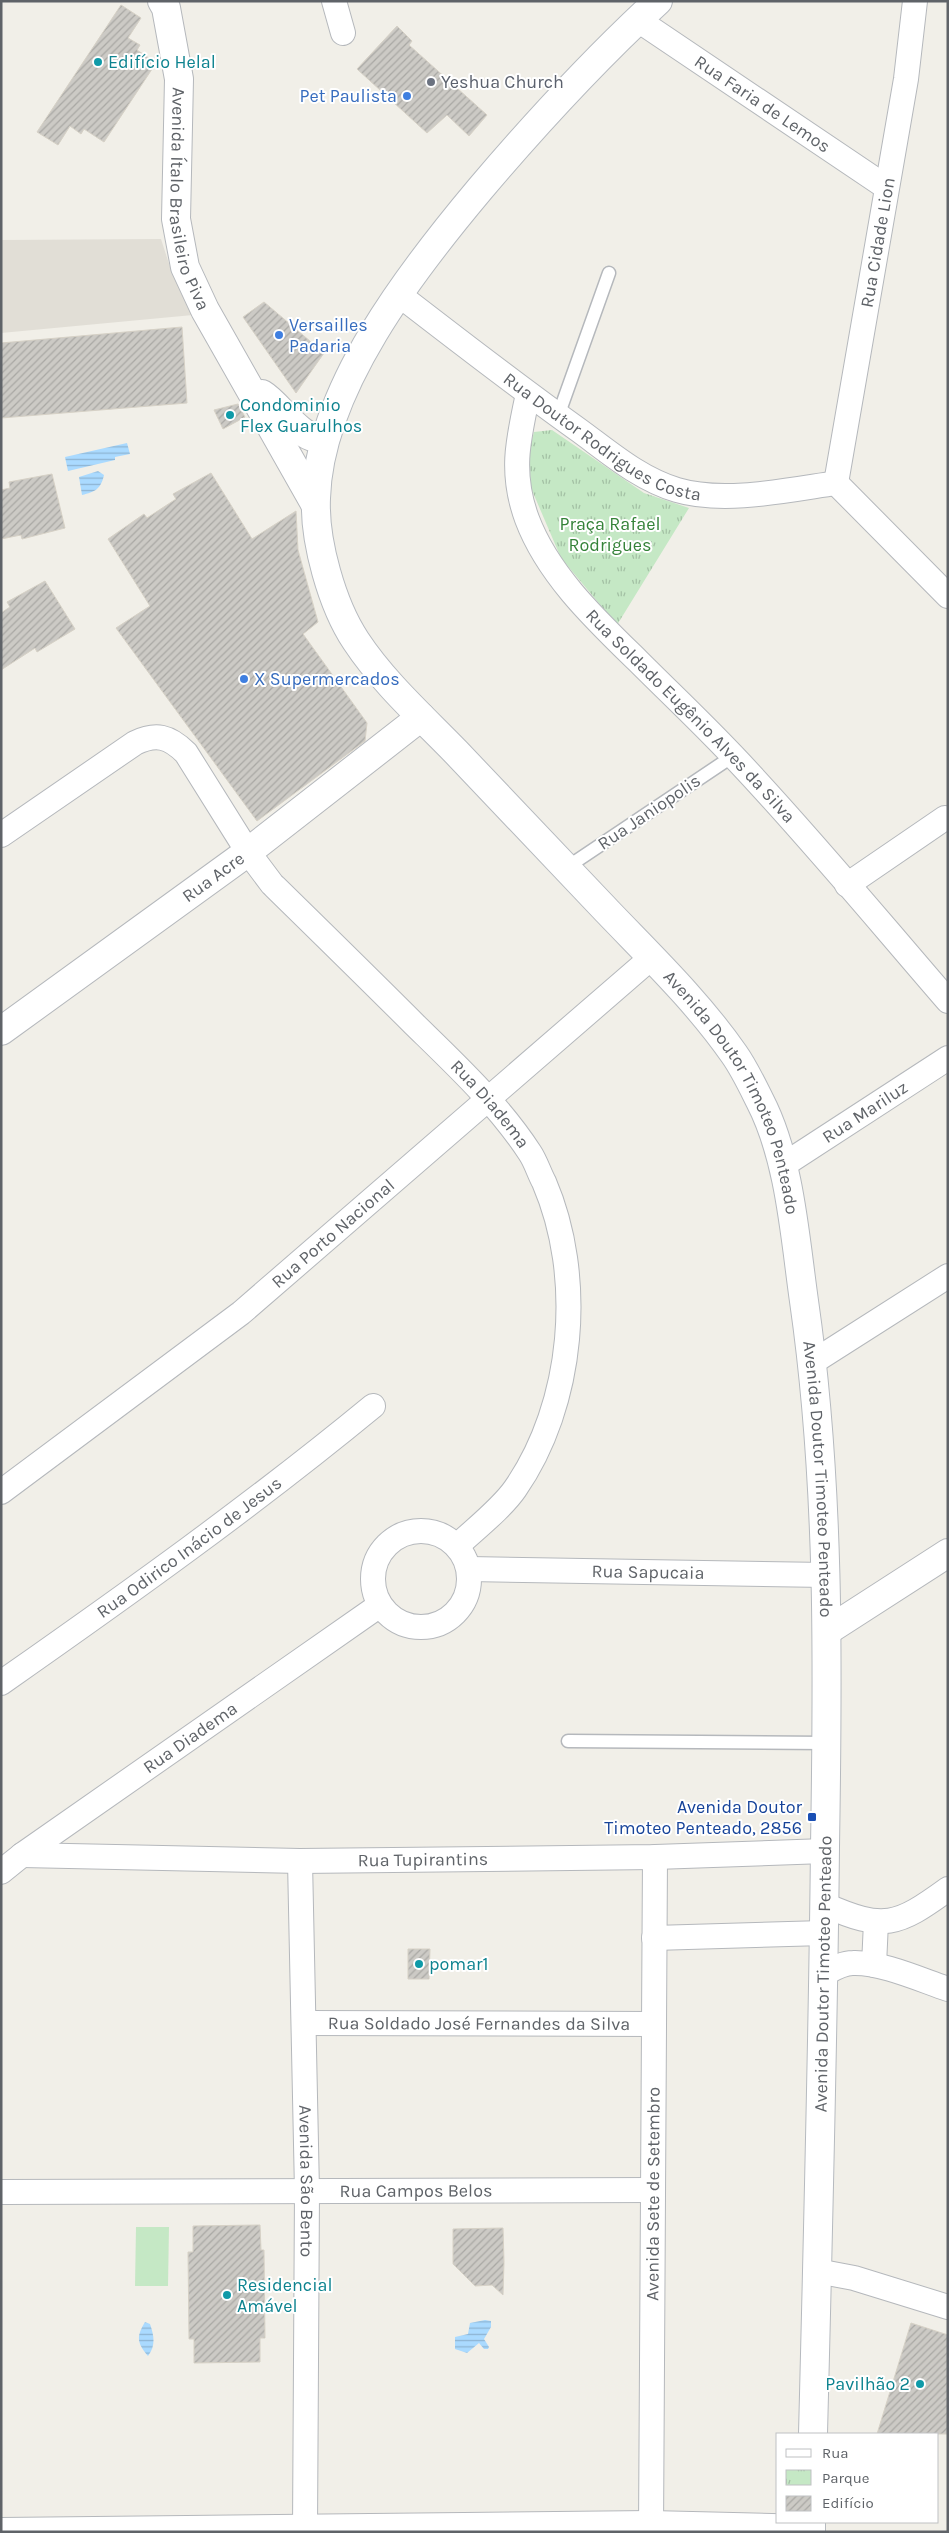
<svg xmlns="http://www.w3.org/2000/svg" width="949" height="2533" viewBox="0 0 949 2533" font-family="Karla,sans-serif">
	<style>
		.education { fill: #e1ded6 }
		.park { fill: url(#park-tufts) }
		.garden { fill: #c5e8c5 }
		.water { fill: url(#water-rules) }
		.building { fill: url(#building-hatch); stroke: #d6d1c6 }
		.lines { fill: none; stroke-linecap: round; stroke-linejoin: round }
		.service-casing { stroke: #b5b8bc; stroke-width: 15 }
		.minor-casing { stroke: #b5b8bc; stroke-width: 26 }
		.tertiary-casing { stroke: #b5b8bc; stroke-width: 30 }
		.secondary-casing { stroke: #b6babf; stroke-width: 30 }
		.service { stroke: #fff; stroke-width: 12 }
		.minor { stroke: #fff; stroke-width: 24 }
		.tertiary { stroke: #fff; stroke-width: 28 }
		.secondary { stroke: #fff; stroke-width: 28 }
		.culture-dot { fill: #0f9aa8; stroke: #fff; stroke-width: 2 }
		.worship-dot { fill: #6b7280; stroke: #fff; stroke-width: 2 }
		.shop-dot { fill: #3f7fe0; stroke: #fff; stroke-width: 2 }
		.transit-dot { fill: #1a4fb4; stroke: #fff; stroke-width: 2 }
		.labels { text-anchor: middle; stroke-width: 4; stroke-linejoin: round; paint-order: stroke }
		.culture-label { font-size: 18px; fill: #0d838f; stroke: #fff; text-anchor: start }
		.worship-label { font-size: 18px; fill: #5b616d; stroke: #fff; text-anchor: start }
		.shop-label { font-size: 18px; fill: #366cbe; stroke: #fff; text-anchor: start }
		.street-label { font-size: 18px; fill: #5f6368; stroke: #fff }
		.park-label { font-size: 18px; fill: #348238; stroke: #fff }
		.transit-label { font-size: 18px; fill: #164399; stroke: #fff; text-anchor: end }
	</style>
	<defs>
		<pattern id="park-tufts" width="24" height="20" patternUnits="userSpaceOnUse" patternTransform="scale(1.25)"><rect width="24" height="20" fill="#c5e8c5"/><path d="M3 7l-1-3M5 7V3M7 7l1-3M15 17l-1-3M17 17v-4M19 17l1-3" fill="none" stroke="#a3c0a4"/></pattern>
		<pattern id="water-rules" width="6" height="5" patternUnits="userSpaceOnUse" patternTransform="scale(1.25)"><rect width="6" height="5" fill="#aadaff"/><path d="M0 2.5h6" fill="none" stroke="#8eb4d2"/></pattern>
		<pattern id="building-hatch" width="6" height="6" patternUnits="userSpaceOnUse" patternTransform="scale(1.25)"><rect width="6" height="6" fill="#cccac5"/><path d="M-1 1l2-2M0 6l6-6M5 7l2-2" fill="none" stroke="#a9a8a4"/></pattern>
	</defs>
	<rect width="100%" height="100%" fill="#f1efe8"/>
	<!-- education -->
	<path class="education" d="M 161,239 L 171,270 L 193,315 L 1,333 L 1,240 Z"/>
	<!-- park -->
	<path class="park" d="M 552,430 L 644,493 L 689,508 L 617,625 L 561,558 L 531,488 L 529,451 L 534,432 Z"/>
	<!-- garden -->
	<path class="garden" d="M 136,2227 L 169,2227 L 168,2286 L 135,2286 Z"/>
	<!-- water -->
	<path class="water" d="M 127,443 L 130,454 L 115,457 L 115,460 L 68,471 L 65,457 Z
		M 98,471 L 104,475 C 101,489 95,492 82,495 L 79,477 Z
		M 485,2320 L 491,2321 L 491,2327 L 484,2339 L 489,2347 L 488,2349 L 484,2349 L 479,2343 L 467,2353 L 455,2349 L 455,2337 L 468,2334 L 470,2323 Z
		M 145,2322 L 150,2324 C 154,2336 156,2345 148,2356 C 137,2343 136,2337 145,2322 Z"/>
	<!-- building -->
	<path class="building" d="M 121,5 L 141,18 L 128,38 L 140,45 L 137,50 L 156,63 L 104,142 L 84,129 L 81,134 L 70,126 L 58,145 L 37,132 Z
		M 397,26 L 412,41 L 409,45 L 487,115 L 469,136 L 447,115 L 427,133 L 357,69 Z
		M 264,302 L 324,353 L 296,393 L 243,317 Z
		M 182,327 L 187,403 L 1,418 L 1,343 Z
		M 238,404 L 245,417 L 223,429 L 214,410 Z
		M 211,473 L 252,539 L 296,511 L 298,550 L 318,622 L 303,634 L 367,723 L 365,741 L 257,821 L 116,628 L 150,606 L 108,539 L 144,514 L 147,518 L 176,499 L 173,494 Z
		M 52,474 L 65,528 L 22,539 L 21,535 L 1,539 L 1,490 L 10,488 L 9,482 Z
		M 45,581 L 75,629 L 37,652 L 35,648 L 1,670 L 1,613 L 10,607 L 7,602 Z
		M 408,1949 L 430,1949 L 429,1979 L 408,1979 Z
		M 260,2225 L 261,2250 L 264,2250 L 265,2338 L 260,2338 L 260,2362 L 194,2363 L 194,2339 L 189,2339 L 188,2252 L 193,2252 L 193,2226 Z
		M 503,2228 L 504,2262 L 503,2295 L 492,2285 L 475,2286 L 453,2264 L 453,2229 Z
		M 911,2323 L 948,2335 L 948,2434 L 877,2434 Z"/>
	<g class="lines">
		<!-- service casing -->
		<g class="service-casing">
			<path id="service" d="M 558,416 L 609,273
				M 566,868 L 733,756
				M 568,1741 L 827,1743"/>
		</g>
		<!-- minor casing -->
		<g class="minor-casing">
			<g id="minor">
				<path d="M 334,1 L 343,33"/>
				<path id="s1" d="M 638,20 L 886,187"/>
				<path id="s2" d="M 398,294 C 458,340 518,387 580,431 C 610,453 640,479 677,490 C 724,504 788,490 836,483"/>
				<path id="s3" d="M 528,394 C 518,440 510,473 527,519 C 548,575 596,620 638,661 C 670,693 703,724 734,757 C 808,835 877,919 948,1001"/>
				<path id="s4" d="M 836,483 L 906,79 L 915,1"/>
				<path d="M 836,483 L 948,596"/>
				<path id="s5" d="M 1,835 L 135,743 C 156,733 169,736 186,753 L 248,852 L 272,884 C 320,931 367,977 414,1024 C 456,1065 498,1104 530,1153 C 536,1162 539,1173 544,1182 C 585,1277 574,1404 515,1489 C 501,1509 475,1529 457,1546"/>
				<path d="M 847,885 L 945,818"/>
				<path id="s6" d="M 782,1166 L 948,1058"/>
				<path d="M 813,1362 L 948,1276"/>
				<path id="s7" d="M 1,1492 L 241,1313 L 651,958"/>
				<circle cx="421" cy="1579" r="48"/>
				<path id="s8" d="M 469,1569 L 826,1575"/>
				<path id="s9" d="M 1,1683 C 128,1594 254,1504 373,1406"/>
				<path id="s10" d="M 22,1855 L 300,1861 L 655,1857 L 825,1851"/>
				<path id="s11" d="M 300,1861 L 307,2191 L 305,2532"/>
				<path id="s12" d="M 1,1872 L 22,1855 L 380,1605"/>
				<path d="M 825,1905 C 884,1931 897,1926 948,1889"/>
				<path d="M 654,1938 L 824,1933"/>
				<path d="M 874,1965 L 876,1922"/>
				<path d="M 824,1974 C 833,1969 842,1963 853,1963 C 881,1962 921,1980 948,1989"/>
				<path id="s13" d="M 304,2023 L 653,2024"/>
				<path id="s14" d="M 1,2192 L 651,2190"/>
				<path d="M 817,2271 L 854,2278 L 948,2307"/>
				<path d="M 1,2530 L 651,2523 L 811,2527"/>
				<path id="s15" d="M 651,2532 L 655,1857"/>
			</g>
		</g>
		<!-- tertiary casing -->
		<g class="tertiary-casing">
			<g id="tertiary">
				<path id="s16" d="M 162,1 L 166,8 L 179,79 L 176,219 L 185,267 L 205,310 L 315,504"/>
				<path d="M 262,394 C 281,405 303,447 326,436"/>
				<path id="s17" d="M 1,1031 L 248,852 L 421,717"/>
				<path d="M 827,1631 L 948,1553"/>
			</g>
		</g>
		<!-- secondary casing -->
		<g class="secondary-casing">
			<g id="secondary">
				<path id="s18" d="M 658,1 C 594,60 536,123 480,189 C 412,270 319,389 316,498 C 314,541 332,605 356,641 C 383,682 422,717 456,752 C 507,805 557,858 607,911 C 651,957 697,1001 734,1054 C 744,1068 752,1085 760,1101 C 790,1159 795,1238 804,1301 C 830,1482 828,1664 825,1847 C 823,2042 818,2238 813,2434"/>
				<path d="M 811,2522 L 811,2532"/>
			</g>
		</g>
		<!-- service -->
		<use href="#service" class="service"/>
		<!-- minor -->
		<use href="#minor" class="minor"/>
		<!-- tertiary -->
		<use href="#tertiary" class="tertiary"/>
		<!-- secondary -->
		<use href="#secondary" class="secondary"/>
	</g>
	<!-- markers -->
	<g class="culture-dot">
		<circle cx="98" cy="62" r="5"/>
		<circle cx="230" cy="415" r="5"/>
		<circle cx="419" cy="1964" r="5"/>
		<circle cx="227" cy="2295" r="5"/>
		<circle cx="920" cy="2384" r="5"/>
	</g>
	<circle class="worship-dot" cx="431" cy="82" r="5"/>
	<g class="shop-dot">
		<circle cx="407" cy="96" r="5"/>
		<circle cx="279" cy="335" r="5"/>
		<circle cx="244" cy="679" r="5"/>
	</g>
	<rect class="transit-dot" x="807" y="1812" width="10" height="10" rx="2.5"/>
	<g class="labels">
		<!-- culture labels -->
		<g class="culture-label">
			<text x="108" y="68">Edifício Helal</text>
			<text x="240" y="411">Condominio<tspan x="240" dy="21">Flex Guarulhos</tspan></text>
			<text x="429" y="1970">pomar1</text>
			<text x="237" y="2291">Residencial<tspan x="237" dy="21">Amável</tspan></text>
			<text x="910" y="2390" text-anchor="end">Pavilhão 2</text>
		</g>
		<!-- worship labels -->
		<g class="worship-label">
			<text x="441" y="88">Yeshua Church</text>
		</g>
		<!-- shop labels -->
		<g class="shop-label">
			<text x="397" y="102" text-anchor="end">Pet Paulista</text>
			<text x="289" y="331">Versailles<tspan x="289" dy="21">Padaria</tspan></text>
			<text x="254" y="685">X Supermercados</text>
		</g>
		<!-- street labels -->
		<g class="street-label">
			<text dy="6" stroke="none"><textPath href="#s1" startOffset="150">Rua Faria de Lemos</textPath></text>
			<text dy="6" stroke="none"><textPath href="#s16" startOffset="202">Avenida Ítalo Brasileiro Piva</textPath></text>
			<text dy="6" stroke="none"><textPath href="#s4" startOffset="244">Rua Cidade Lion</textPath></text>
			<text dy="6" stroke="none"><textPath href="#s2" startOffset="251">Rua Doutor Rodrigues Costa</textPath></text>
			<text dy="6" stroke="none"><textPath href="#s3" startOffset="385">Rua Soldado Eugênio Alves da Silva</textPath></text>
			<text transform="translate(649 812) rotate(-34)" y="6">Rua Janiopolis</text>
			<text dy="6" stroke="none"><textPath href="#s17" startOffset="262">Rua Acre</textPath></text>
			<text dy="6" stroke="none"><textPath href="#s18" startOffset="1359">Avenida Doutor Timoteo Penteado</textPath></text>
			<text dy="6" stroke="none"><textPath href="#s5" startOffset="686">Rua Diadema</textPath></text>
			<text dy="6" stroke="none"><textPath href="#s6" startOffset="99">Rua Mariluz</textPath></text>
			<text dy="6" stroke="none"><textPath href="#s7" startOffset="421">Rua Porto Nacional</textPath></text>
			<text dy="6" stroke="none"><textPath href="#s18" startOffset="1764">Avenida Doutor Timoteo Penteado</textPath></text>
			<text dy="6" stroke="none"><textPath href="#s9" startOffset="232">Rua Odirico Inácio de Jesus</textPath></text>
			<text dy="6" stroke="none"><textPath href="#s8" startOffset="179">Rua Sapucaia</textPath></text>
			<text dy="6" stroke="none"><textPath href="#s12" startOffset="232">Rua Diadema</textPath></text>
			<text dy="6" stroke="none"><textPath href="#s10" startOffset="401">Rua Tupirantins</textPath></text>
			<text transform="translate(823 1974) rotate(-89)" y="6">Avenida Doutor Timoteo Penteado</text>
			<text dy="6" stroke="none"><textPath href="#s13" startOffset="175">Rua Soldado José Fernandes da Silva</textPath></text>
			<text dy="6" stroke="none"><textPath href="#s11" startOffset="320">Avenida São Bento</textPath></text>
			<text dy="6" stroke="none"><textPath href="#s14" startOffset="415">Rua Campos Belos</textPath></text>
			<text dy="6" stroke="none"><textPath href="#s15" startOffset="338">Avenida Sete de Setembro</textPath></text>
		</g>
		<!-- park labels -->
		<g class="park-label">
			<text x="610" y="530">Praça Rafael<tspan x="610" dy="21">Rodrigues</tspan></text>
		</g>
		<!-- transit labels -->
		<g class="transit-label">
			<text x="802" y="1813">Avenida Doutor<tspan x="802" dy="21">Timoteo Penteado, 2856</tspan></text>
		</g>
	</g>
	<!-- border -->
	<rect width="949" height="2533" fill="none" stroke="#5f6368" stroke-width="5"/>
	<!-- legend -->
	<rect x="776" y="2433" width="162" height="90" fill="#ffffff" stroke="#bfc1c3"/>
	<rect x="786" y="2449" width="25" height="8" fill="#ffffff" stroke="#bfc1c3"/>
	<text x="822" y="2458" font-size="15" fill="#5f6368">Rua</text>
	<rect x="786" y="2470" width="25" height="15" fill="url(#park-tufts)" stroke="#bfc1c3"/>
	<text x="822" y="2483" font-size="15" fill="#5f6368">Parque</text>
	<rect x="786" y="2496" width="25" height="15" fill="url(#building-hatch)" stroke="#bfc1c3"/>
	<text x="822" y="2508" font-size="15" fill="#5f6368">Edifício</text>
</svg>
